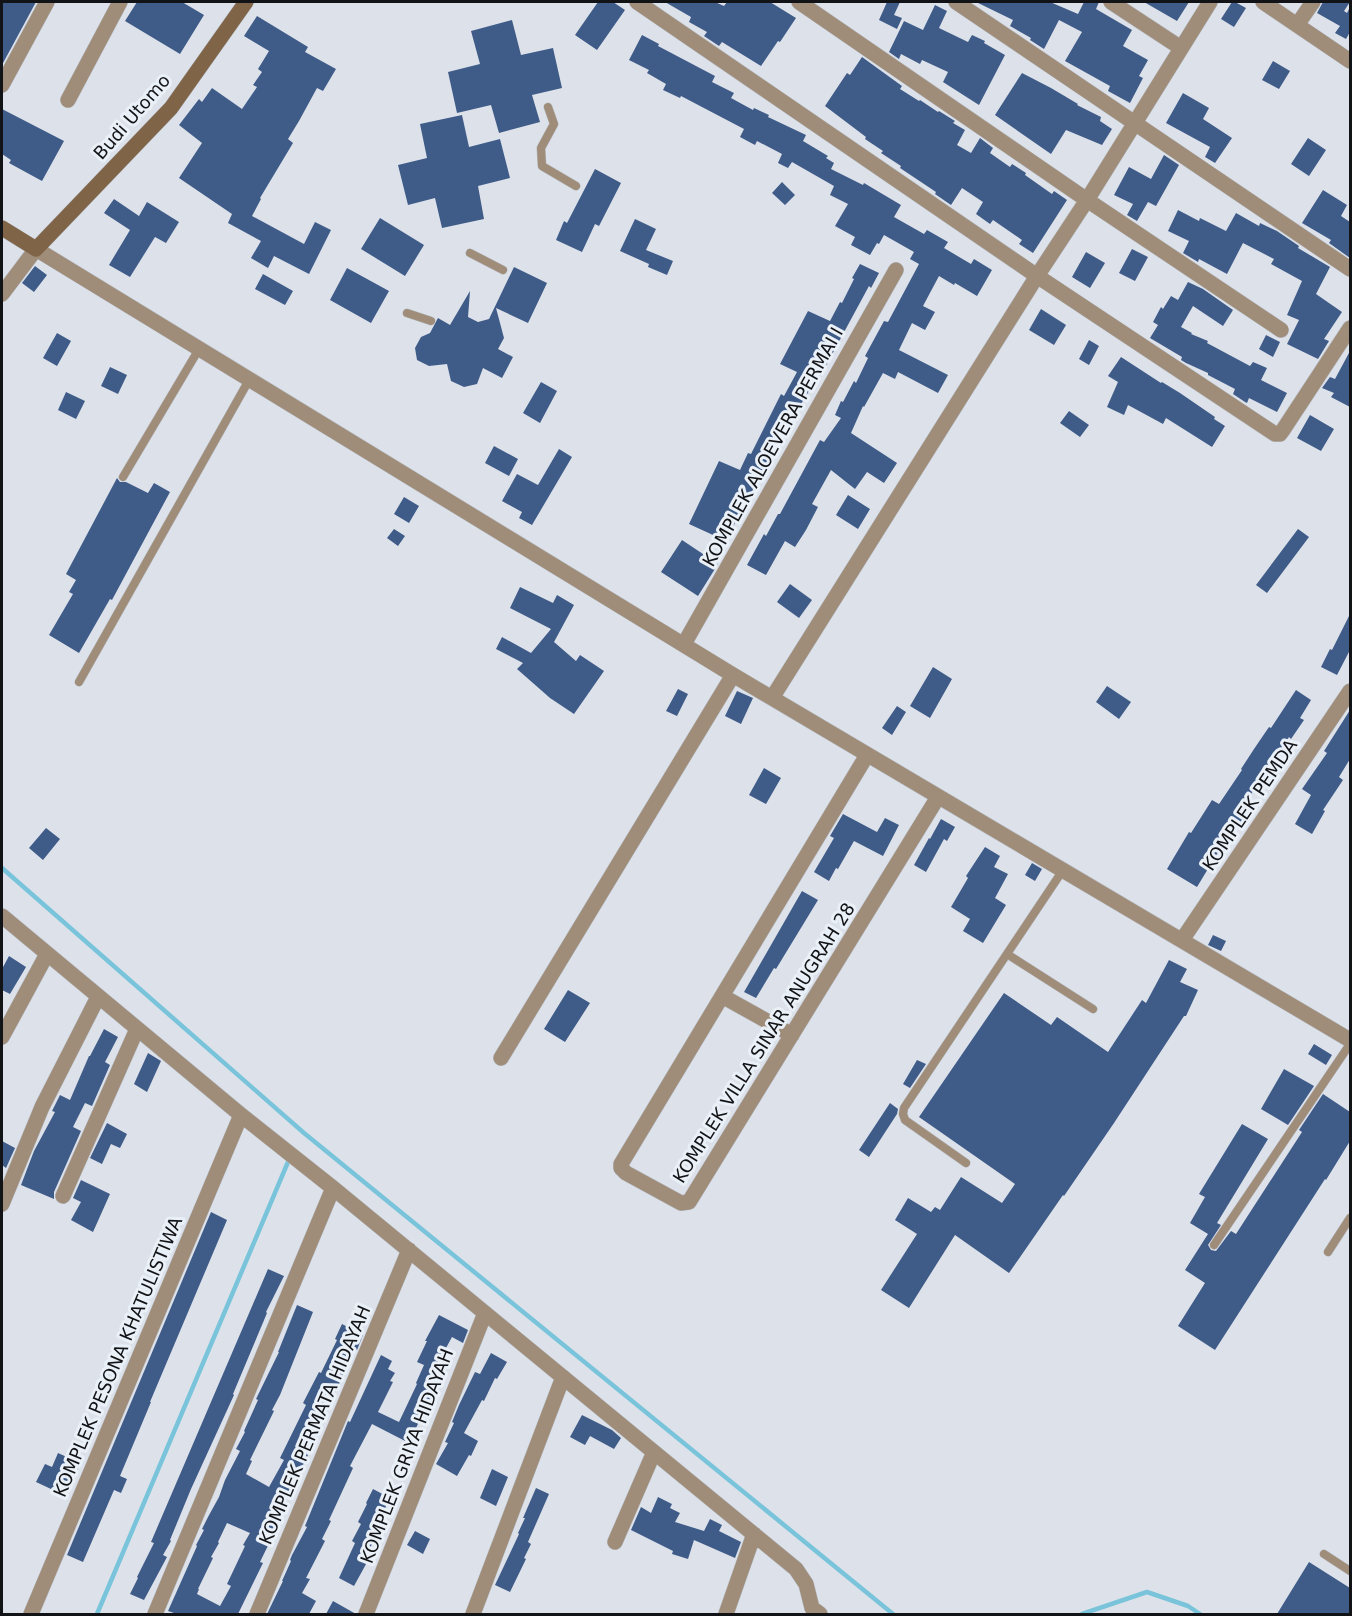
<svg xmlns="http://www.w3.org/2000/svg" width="1352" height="1616" viewBox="0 0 1352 1616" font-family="'DejaVu Sans',sans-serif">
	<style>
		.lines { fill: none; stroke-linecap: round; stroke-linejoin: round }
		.stream { stroke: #79c4da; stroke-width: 4.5 }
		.building { fill: #3f5b88; fill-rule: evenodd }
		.lane-casing { stroke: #b8bdc4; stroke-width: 9 }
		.street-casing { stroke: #b8bdc4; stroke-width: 16 }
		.secondary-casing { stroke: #b8bdc4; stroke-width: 16 }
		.lane { stroke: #9f8d79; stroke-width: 8 }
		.street { stroke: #9f8d79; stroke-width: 15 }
		.secondary { stroke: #7f6447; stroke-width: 15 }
		.labels { text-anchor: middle; stroke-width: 6; stroke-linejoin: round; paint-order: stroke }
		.street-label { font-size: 18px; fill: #121316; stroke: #eaf0f7 }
	</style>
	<rect width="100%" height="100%" fill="#dde2ea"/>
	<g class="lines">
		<!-- stream -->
		<path class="stream" d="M 2,868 L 304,1133 L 893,1614
			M 97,1614 L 288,1162
			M 1082,1614 L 1147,1592 L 1188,1606 L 1200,1614"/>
	</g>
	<!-- building -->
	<path class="building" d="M 2,2 L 36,2 L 2,65 Z
		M 137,2 L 182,2 L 204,15 L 180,54 L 125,21 Z
		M 598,2 L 613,2 L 625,10 L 597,50 L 575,35 Z
		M 665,2 L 715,2 L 724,6 L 727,2 L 770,2 L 796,18 L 780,42 L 778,41 L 761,66 L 722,42 L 719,46 L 704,36 L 707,32 L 689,22 L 691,17 Z
		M 887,2 L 900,2 L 894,15 L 902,18 L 897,29 L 879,20 Z
		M 976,2 L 1050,2 L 1078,14 L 1084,2 L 1099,2 L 1096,9 L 1132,30 L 1123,46 L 1148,60 L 1139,76 L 1143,78 L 1130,103 L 1108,91 L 1110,86 L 1065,61 L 1082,32 L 1059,20 L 1044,49 L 1030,40 L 1031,38 L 1010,26 L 1013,20 Z
		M 1144,2 L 1189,2 L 1177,21 Z
		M 1232,2 L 1235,2 L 1246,8 L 1234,27 L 1221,19 Z
		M 1323,2 L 1350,2 L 1344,11 L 1347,13 L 1350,7 L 1350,32 L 1346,39 L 1335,33 L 1340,26 L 1317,13 Z
		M 935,5 L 947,11 L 939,28 L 968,42 L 972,35 L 985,41 L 984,43 L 1005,55 L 979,105 L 943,82 L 948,72 L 922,60 L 920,64 L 901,54 L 899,59 L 889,52 L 904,21 L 923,30 Z
		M 257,16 L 308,47 L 305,52 L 336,69 L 323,91 L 317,88 L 299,121 L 288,139 L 293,143 L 260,198 L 261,199 L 252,216 L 304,244 L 315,222 L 331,230 L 309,274 L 274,256 L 268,268 L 251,258 L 261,241 L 228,223 L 232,214 L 179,178 L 202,143 L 179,125 L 199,99 L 202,102 L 212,88 L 242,109 L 257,87 L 253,85 L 262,72 L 258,69 L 269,51 L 244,36 Z
		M 512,20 L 521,55 L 553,48 L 562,88 L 532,95 L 540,122 L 499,133 L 491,105 L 457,113 L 448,72 L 480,64 L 471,31 Z
		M 642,35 L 659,44 L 658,46 L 715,76 L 712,82 L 734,93 L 731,98 L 753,110 L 754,108 L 769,115 L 768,117 L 806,135 L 803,141 L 828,156 L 826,158 L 834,163 L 831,169 L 863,185 L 864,183 L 901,205 L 894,217 L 924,234 L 927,230 L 948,242 L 944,248 L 971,264 L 974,259 L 992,270 L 977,296 L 955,283 L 954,285 L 939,276 L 923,306 L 935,312 L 925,330 L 912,323 L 899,350 L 948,375 L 938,393 L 898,372 L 895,379 L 883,373 L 864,407 L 863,406 L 851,433 L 897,463 L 884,483 L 867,472 L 855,489 L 831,470 L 812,504 L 818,507 L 806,530 L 795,547 L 785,541 L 766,575 L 747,565 L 764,534 L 766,536 L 778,514 L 780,514 L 820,440 L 824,442 L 841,418 L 835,415 L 841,401 L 843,402 L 854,381 L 856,383 L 868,358 L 865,356 L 884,321 L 888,322 L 919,264 L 910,259 L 914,252 L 884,235 L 879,244 L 877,243 L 870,255 L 851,245 L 855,237 L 835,226 L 848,204 L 830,195 L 834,186 L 792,162 L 788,168 L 778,163 L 782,154 L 757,141 L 755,145 L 740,137 L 744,129 L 681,96 L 680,98 L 663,90 L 666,84 L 647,73 L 649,70 L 629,60 Z
		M 862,57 L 902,86 L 900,89 L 919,101 L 920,100 L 938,112 L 939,111 L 955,121 L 953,123 L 965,130 L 957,145 L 971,153 L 980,138 L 993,148 L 990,153 L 1010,167 L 1012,164 L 1026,173 L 1025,175 L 1052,194 L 1054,191 L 1067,200 L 1033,253 L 1019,244 L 1022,240 L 993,220 L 990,224 L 976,214 L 983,202 L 962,188 L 951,205 L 935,194 L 936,192 L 900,168 L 901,166 L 881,153 L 883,151 L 865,139 L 866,137 L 825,106 L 847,73 L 850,75 Z
		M 1273,61 L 1290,71 L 1279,89 L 1262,80 Z
		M 1022,73 L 1051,88 L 1078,104 L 1077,105 L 1101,117 L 1100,121 L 1112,129 L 1102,145 L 1066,130 L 1051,154 L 995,115 Z
		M 1183,93 L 1209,108 L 1203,119 L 1232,138 L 1215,163 L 1205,157 L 1210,147 L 1166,123 Z
		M 2,109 L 64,141 L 42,181 L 9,163 L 11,160 L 2,154 Z
		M 462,115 L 469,147 L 500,139 L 510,178 L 478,186 L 484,219 L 442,228 L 435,198 L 408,205 L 398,165 L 427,158 L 420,124 Z
		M 1308,138 L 1326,150 L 1309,176 L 1291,164 Z
		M 1164,155 L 1179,165 L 1156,206 L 1148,202 L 1137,221 L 1127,215 L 1133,204 L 1114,195 L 1129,167 L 1151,179 Z
		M 595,169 L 621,183 L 599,226 L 595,224 L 582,252 L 556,240 L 564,221 L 567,223 Z
		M 782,182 L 795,195 L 785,205 L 772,193 Z
		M 1323,190 L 1347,205 L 1341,216 L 1350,222 L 1350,258 L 1329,243 L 1331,240 L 1302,223 Z
		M 114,199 L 139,216 L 147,202 L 179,222 L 166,243 L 155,237 L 130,277 L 109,265 L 130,230 L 104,213 Z
		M 1178,210 L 1199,221 L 1200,218 L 1226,231 L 1236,213 L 1259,226 L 1260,223 L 1277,231 L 1299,246 L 1298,248 L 1330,267 L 1316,294 L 1342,312 L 1324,339 L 1329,341 L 1318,359 L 1287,344 L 1299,320 L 1287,315 L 1302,281 L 1271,264 L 1274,259 L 1243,243 L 1227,274 L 1199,259 L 1198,262 L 1183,253 L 1189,241 L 1168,231 Z
		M 380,218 L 424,245 L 405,276 L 361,249 Z
		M 635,219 L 656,229 L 646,250 L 673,261 L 667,275 L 648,267 L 649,264 L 620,251 Z
		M 1132,249 L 1148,257 L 1135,281 L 1119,273 Z
		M 1086,252 L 1105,263 L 1090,288 L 1072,277 Z
		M 860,264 L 879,273 L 871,288 L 869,286 L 816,384 L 814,383 L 791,420 L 762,475 L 760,474 L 741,516 L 739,515 L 726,541 L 689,524 L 719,461 L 740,470 L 748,453 L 751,454 L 781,394 L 784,396 L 797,372 L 780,364 L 808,311 L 830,321 L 840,302 L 842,303 L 854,279 L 852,278 Z
		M 35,266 L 47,275 L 34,292 L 22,283 Z
		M 514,267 L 547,283 L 528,323 L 496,308 L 504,338 L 498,349 L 513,357 L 502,378 L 483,368 L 477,384 L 464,387 L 451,381 L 447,364 L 429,366 L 417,360 L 415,348 L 421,337 L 430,333 L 438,318 L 450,325 L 470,291 L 468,317 L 478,322 L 489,319 Z
		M 347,268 L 389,291 L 371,323 L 330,300 Z
		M 263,274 L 293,291 L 285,305 L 255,289 Z
		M 1188,282 L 1203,289 L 1233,310 L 1223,326 L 1193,306 L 1181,327 L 1192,333 L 1191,334 L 1208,341 L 1207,343 L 1250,366 L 1253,362 L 1267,368 L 1261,380 L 1287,393 L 1277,412 L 1249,398 L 1247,403 L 1245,402 L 1233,394 L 1235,389 L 1208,375 L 1208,373 L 1186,363 L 1181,360 L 1182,357 L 1150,338 L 1158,325 L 1153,322 L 1161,307 L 1163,309 L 1171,296 L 1178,300 Z
		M 1041,309 L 1066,325 L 1054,345 L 1029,330 Z
		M 57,333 L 71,341 L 57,366 L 43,358 Z
		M 1266,335 L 1280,342 L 1273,357 L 1259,349 Z
		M 1089,340 L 1099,346 L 1089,365 L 1079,359 Z
		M 1350,351 L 1350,407 L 1331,397 L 1334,393 L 1322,388 L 1330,377 L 1335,379 Z
		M 1121,357 L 1161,383 L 1162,382 L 1180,393 L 1215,417 L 1214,419 L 1225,426 L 1212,447 L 1166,418 L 1163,424 L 1128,405 L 1124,415 L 1107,407 L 1118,382 L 1108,376 Z
		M 110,367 L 127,375 L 118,394 L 101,386 Z
		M 541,382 L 557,391 L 540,423 L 523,413 Z
		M 66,392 L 85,401 L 76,419 L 58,410 Z
		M 1069,411 L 1089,425 L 1080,437 L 1060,423 Z
		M 1310,415 L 1334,429 L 1321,451 L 1297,438 Z
		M 494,446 L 518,459 L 509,476 L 485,463 Z
		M 559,449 L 572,457 L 532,525 L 519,518 L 522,512 L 502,501 L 517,474 L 538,485 Z
		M 117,478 L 120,482 L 126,482 L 148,493 L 154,483 L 170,492 L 112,600 L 110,599 L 79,653 L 49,635 L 73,594 L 69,592 L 76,580 L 66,574 Z
		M 848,495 L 870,509 L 858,529 L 836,515 Z
		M 404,497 L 419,506 L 409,523 L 394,514 Z
		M 394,529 L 405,536 L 398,546 L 387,538 Z
		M 1298,529 L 1309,537 L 1267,593 L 1256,585 Z
		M 682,540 L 718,564 L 698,596 L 661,572 Z
		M 790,584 L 812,600 L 799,618 L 777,602 Z
		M 520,587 L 553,603 L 557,595 L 574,605 L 554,642 L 576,661 L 580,655 L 604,671 L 574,714 L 550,698 L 517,669 L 523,663 L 496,649 L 502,637 L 531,653 L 551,629 L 510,608 Z
		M 1350,614 L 1350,650 L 1337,675 L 1321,667 L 1330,649 L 1332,650 Z
		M 933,667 L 952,679 L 930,718 L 910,706 Z
		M 1107,686 L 1131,702 L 1119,719 L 1096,702 Z
		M 678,689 L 688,694 L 677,716 L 666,711 Z
		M 1296,690 L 1311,700 L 1300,718 L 1304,720 L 1291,739 L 1289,737 L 1237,815 L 1243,819 L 1230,841 L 1226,839 L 1197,887 L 1167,869 L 1189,832 L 1191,833 L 1212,800 L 1219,804 L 1242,770 L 1241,769 L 1254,749 L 1269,727 L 1271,728 Z
		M 737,691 L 753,698 L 741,724 L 725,716 Z
		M 897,706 L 906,712 L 892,735 L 882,728 Z
		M 1350,710 L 1350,759 L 1339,777 L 1343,780 L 1323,810 L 1325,811 L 1312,834 L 1295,824 L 1311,795 L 1302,789 L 1327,753 L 1324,751 Z
		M 764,768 L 781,778 L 766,804 L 749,795 Z
		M 843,814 L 877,832 L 885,818 L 899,825 L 883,856 L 854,841 L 838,869 L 836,868 L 829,881 L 814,872 L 834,838 L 830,836 Z
		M 941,819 L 955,827 L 947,841 L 944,839 L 926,872 L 914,865 L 929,838 L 930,839 Z
		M 46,828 L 60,839 L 43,860 L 29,848 Z
		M 985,847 L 1000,856 L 994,867 L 1008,874 L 995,898 L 1006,905 L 983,943 L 963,931 L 970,919 L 951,907 L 968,878 L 966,876 Z
		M 1032,863 L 1042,869 L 1035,881 L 1025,875 Z
		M 802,891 L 818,900 L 776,969 L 774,968 L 756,998 L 744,992 Z
		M 1213,935 L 1226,941 L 1221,951 L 1208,945 Z
		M 9,956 L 26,967 L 10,994 L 2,990 L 2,969 Z
		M 1169,960 L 1187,969 L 1180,982 L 1198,990 L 1186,1016 L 1184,1016 L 1114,1123 L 1064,1196 L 1063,1195 L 1009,1273 L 955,1235 L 909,1308 L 881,1290 L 917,1234 L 895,1220 L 908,1198 L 931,1212 L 935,1207 L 940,1210 L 961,1177 L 1002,1203 L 1015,1184 L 919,1117 L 1004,993 L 1051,1025 L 1057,1017 L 1108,1052 L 1142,1000 L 1146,1003 Z
		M 568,990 L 590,1003 L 565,1042 L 544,1029 Z
		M 104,1029 L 118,1037 L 105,1062 L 110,1065 L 92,1106 L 85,1103 L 73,1127 L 81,1131 L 54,1192 L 54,1199 L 21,1185 L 34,1151 L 55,1112 L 52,1111 L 60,1095 L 70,1100 L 89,1056 L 90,1056 Z
		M 1314,1044 L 1332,1055 L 1326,1065 L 1308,1054 Z
		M 148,1053 L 161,1061 L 147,1092 L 134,1084 Z
		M 917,1060 L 926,1064 L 910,1088 L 903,1084 Z
		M 1284,1069 L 1314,1086 L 1288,1125 L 1261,1109 Z
		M 1323,1094 L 1350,1112 L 1350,1141 L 1326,1180 L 1325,1179 L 1215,1350 L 1178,1326 L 1205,1283 L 1185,1270 L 1208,1234 L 1190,1223 L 1205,1197 L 1199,1194 L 1242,1124 L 1268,1139 L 1217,1223 L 1221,1225 L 1208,1245 L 1211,1250 L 1216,1251 L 1231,1231 L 1236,1234 L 1302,1132 L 1299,1130 Z
		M 890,1103 L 898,1109 L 897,1114 L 869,1157 L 859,1150 Z
		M 107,1123 L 127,1134 L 120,1148 L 111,1144 L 102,1164 L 90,1158 Z
		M 2,1141 L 15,1148 L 6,1168 L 2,1165 Z
		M 81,1180 L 110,1194 L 93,1232 L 71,1220 L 81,1202 L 73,1198 Z
		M 211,1212 L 227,1220 L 150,1402 L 151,1402 L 120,1476 L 127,1479 L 121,1493 L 114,1490 L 83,1562 L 67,1555 Z
		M 268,1269 L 284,1276 L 266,1312 L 267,1313 L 233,1394 L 234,1395 L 191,1489 L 170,1540 L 171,1541 L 163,1555 L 167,1557 L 144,1600 L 130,1594 L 138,1578 L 137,1577 L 154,1543 L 151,1542 Z
		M 297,1305 L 313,1312 L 280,1395 L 272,1410 L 274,1411 L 250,1460 L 252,1461 L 246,1474 L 269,1487 L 284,1460 L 280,1458 L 306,1405 L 303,1403 L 319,1372 L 321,1373 L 337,1340 L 335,1339 L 342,1324 L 363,1335 L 357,1350 L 353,1348 L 342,1371 L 344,1372 L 342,1378 L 314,1434 L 316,1435 L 306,1454 L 308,1455 L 290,1491 L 291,1491 L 283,1507 L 285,1508 L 275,1526 L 277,1527 L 260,1562 L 263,1563 L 238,1614 L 177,1614 L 168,1611 L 197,1546 L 196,1545 L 204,1530 L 202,1529 L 208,1517 L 219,1497 L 225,1480 L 240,1451 L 236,1449 L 245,1432 L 244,1431 L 258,1400 L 256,1399 L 279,1352 L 278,1352 ZM 227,1523 L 250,1533 L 243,1545 L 245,1546 L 227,1584 L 231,1586 L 220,1606 L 197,1594 L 199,1589 L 198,1589 L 213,1558 L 211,1557 L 219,1543 L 218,1542 Z
		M 439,1315 L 468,1330 L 463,1343 L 452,1337 L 440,1359 L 447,1362 L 409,1443 L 372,1424 L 350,1466 L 353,1468 L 329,1520 L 331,1521 L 322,1539 L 325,1541 L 306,1578 L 310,1579 L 302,1593 L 316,1601 L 309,1614 L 267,1614 L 283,1581 L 282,1581 L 291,1561 L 290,1560 L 292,1555 L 307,1527 L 305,1526 L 348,1421 L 350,1422 L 381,1355 L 392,1361 L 388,1369 L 395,1373 L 390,1381 L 393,1382 L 378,1412 L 399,1422 L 417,1384 L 416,1383 L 424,1365 L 417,1362 L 427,1341 L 425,1341 Z
		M 491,1353 L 507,1362 L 497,1379 L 495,1378 L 484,1401 L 482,1400 L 464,1433 L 478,1441 L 471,1456 L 469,1455 L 457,1476 L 436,1464 L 448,1443 L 445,1442 L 454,1423 L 452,1422 L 459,1405 L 475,1372 L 480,1374 Z
		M 582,1415 L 612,1430 L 621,1438 L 614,1449 L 590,1436 L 585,1445 L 570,1437 Z
		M 58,1453 L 80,1463 L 66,1496 L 36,1482 L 45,1464 L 52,1467 Z
		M 492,1469 L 508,1477 L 496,1506 L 480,1498 Z
		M 536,1488 L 549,1494 L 528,1542 L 531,1544 L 524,1558 L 526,1559 L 510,1592 L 495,1585 L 519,1534 L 518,1533 L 525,1518 L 523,1518 Z
		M 373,1489 L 390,1498 L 372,1535 L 376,1537 L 367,1553 L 371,1555 L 354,1586 L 339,1578 L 355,1543 L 352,1541 L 361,1524 L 358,1522 L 367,1504 L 366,1503 Z
		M 658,1497 L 672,1504 L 670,1508 L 680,1513 L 675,1522 L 704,1531 L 710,1519 L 722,1525 L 719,1531 L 741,1542 L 735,1558 L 694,1540 L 688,1559 L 672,1554 L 673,1551 L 631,1530 L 641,1507 L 651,1513 Z
		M 415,1531 L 430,1539 L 423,1554 L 407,1545 Z
		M 1309,1562 L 1350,1588 L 1350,1614 L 1277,1614 Z
		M 333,1601 L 356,1614 L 326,1614 Z"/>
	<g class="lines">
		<!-- lane casing -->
		<g class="lane-casing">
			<path id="lane" d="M 548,107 L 554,124 L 541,148 L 542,166 L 576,186
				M 470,253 L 503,270
				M 407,313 L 431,321
				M 123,477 L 199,349
				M 79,682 L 249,380
				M 1007,954 L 1093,1009
				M 966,1163 L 905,1120 L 903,1114 L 904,1108 L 1063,870
				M 1214,1245 L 1350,1044
				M 1328,1252 L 1350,1218
				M 1324,1554 L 1350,1571"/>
		</g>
		<!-- street casing -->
		<g class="street-casing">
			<path id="street" d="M 637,2 L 1037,276 L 1275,434 L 1280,434 L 1283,430 L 1350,328
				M 799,2 L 1087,200 L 1281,330
				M 956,2 L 1350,269
				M 1111,2 L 1181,48
				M 1263,2 L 1350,61
				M 1297,25 L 1313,2
				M 2,85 L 47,2
				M 68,100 L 120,2
				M 2,294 L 36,249 L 733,675 L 1350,1040
				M 684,644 L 896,270
				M 772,698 L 1037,276 L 1087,200 L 1210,2
				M 867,755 L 621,1164 L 621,1168 L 626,1173 L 681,1203 L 689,1202 L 938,797
				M 2,916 L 241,1115 L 333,1188 L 796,1569 L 806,1584 L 812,1608 L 820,1614
				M 1182,940 L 1350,691
				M 722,996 L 792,1035
				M 2,1037 L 47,954
				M 501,1058 L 733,675
				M 63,1196 L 137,1029
				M 2,1204 L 42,1107 L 98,997
				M 615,1542 L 654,1452
				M 31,1614 L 241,1115
				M 155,1614 L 333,1188
				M 257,1614 L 409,1250
				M 366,1614 L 485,1313
				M 473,1614 L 563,1377
				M 726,1614 L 754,1534"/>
		</g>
		<!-- secondary casing -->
		<g class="secondary-casing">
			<path id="secondary" d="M 2,228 L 36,249 L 171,108 L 246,2"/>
		</g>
		<!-- lane -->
		<use href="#lane" class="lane"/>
		<!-- street -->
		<use href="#street" class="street"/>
		<!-- secondary -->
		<use href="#secondary" class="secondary"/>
	</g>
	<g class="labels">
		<!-- street labels -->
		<g class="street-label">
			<text transform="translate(132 117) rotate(-49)" y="6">Budi Utomo</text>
			<text transform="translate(773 447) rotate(-61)" y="6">KOMPLEK ALOEVERA PERMAI I</text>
			<text transform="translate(1250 805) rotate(-56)" y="6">KOMPLEK PEMDA</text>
			<text transform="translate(764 1043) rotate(-58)" y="6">KOMPLEK VILLA SINAR ANUGRAH 28</text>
			<text transform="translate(118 1357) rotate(-67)" y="6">KOMPLEK PESONA KHATULISTIWA</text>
			<text transform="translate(315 1425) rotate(-67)" y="6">KOMPLEK PERMATA HIDAYAH</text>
			<text transform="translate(407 1456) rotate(-69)" y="6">KOMPLEK GRIYA HIDAYAH</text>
		</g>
	</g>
	<!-- border -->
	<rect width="1352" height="1616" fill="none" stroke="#121316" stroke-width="6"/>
</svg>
